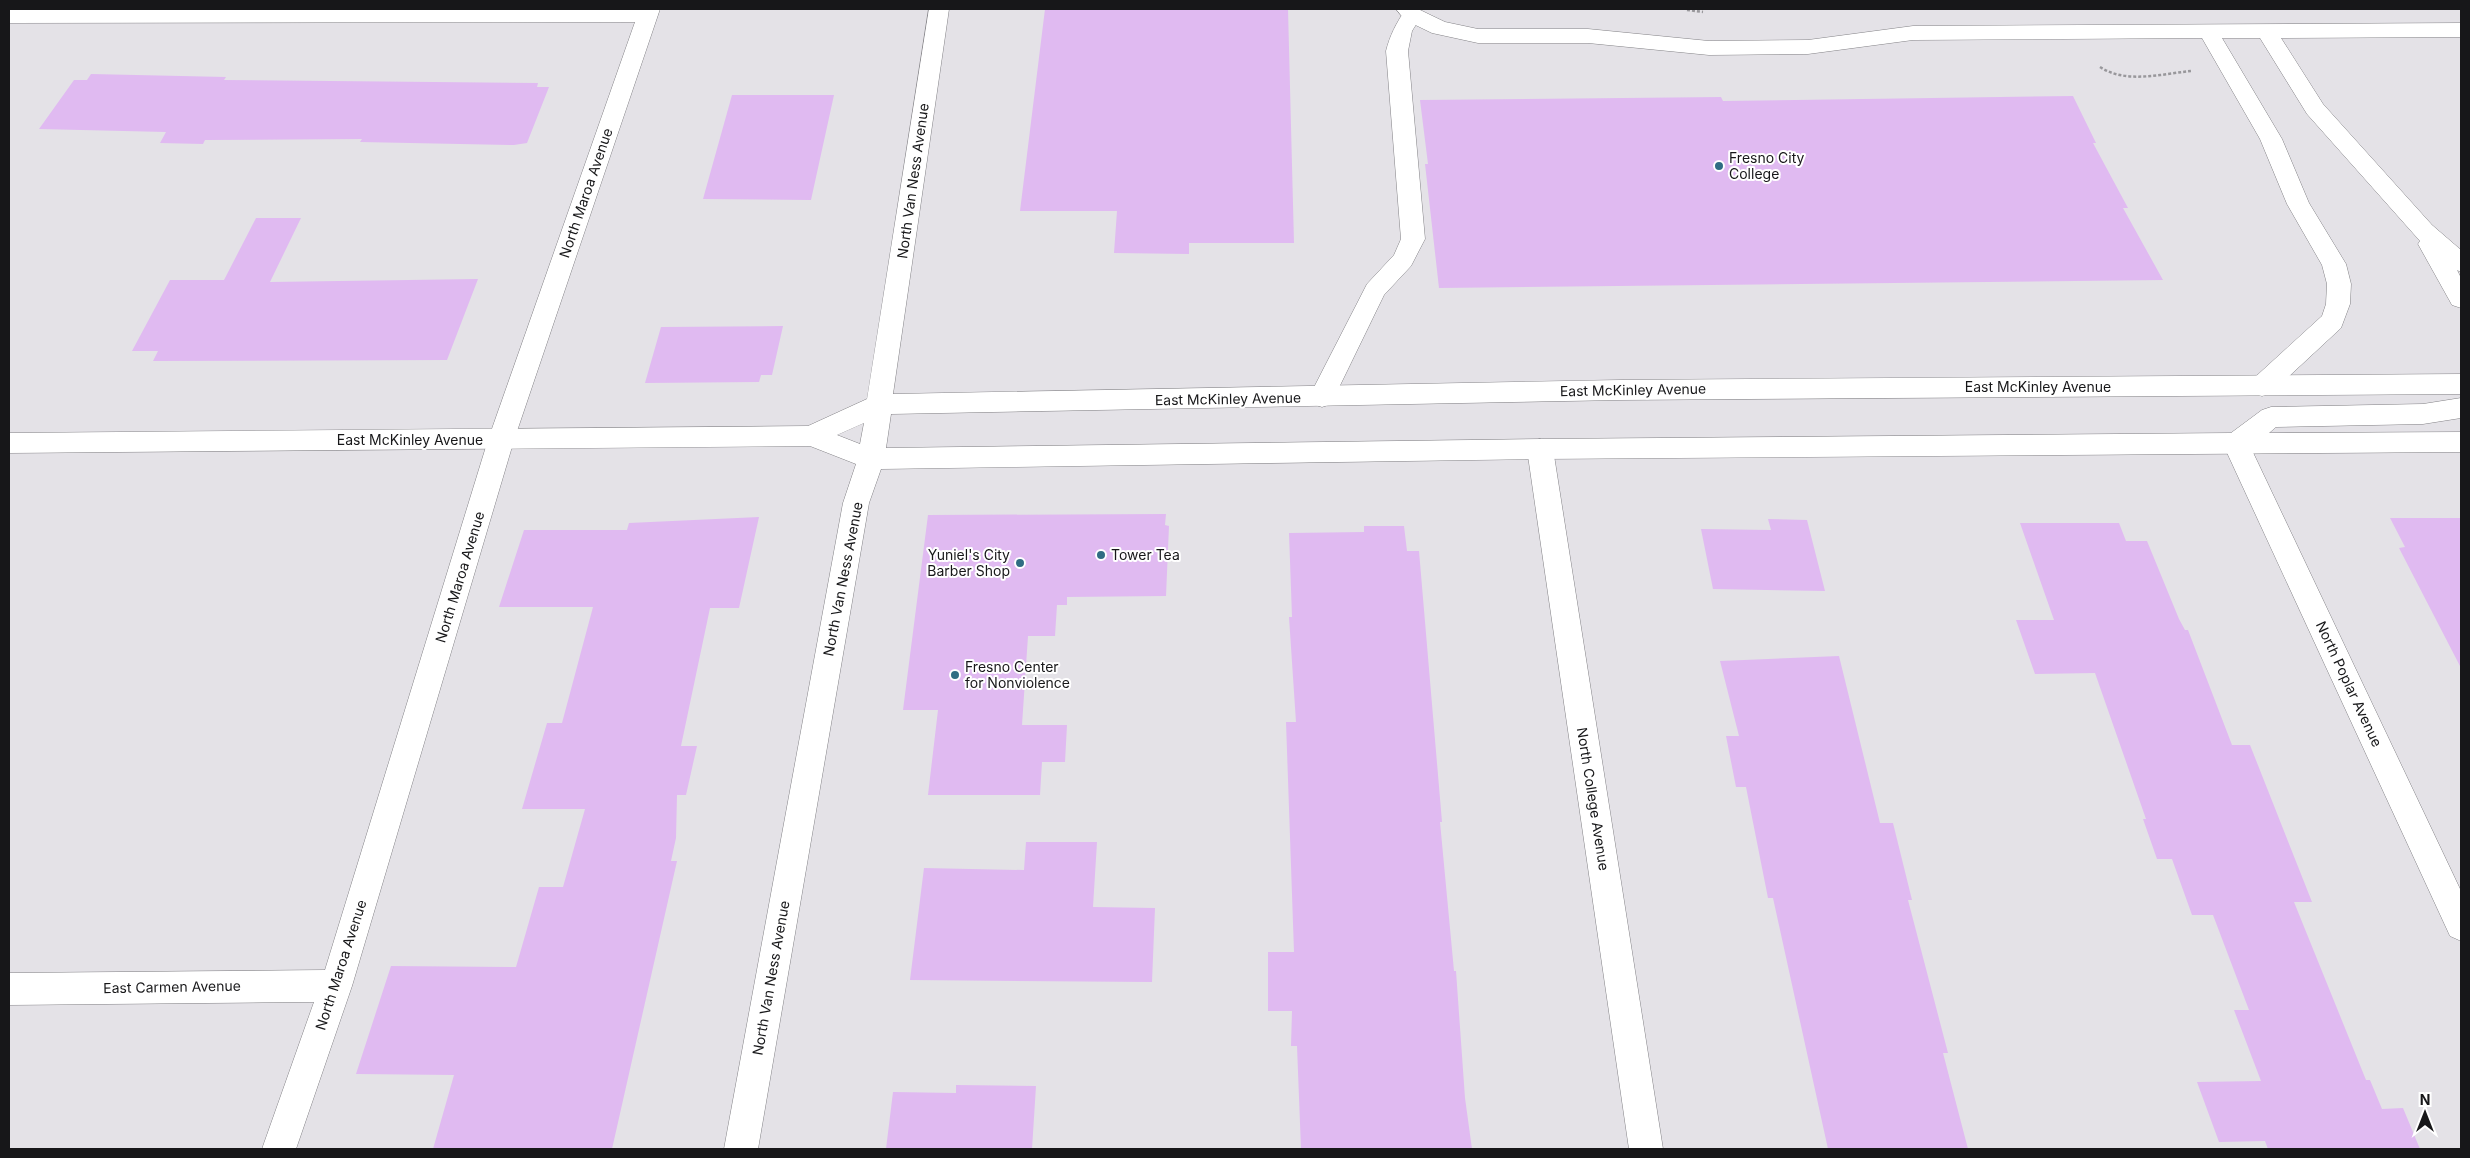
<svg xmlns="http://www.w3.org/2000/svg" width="2470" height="1158" viewBox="0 0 2470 1158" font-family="Inter,sans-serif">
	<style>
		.building { fill: #e0baf1 }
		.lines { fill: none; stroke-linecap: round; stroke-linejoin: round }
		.lane-casing { stroke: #838286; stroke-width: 1 }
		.street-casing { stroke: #838286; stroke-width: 1 }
		.secondary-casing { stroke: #838286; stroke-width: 1 }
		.path { stroke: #98979b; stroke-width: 2.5; stroke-dasharray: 3 2; stroke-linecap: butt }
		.lane { fill: #fff; fill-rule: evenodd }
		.street { fill: #fff; fill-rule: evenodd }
		.secondary { fill: #fff; fill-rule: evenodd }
		.poi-dot { fill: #2f6c83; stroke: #fff; stroke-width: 2 }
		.labels { text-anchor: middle; stroke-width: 4; stroke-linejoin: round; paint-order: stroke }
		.poi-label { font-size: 14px; fill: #171719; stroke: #fff; text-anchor: start }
		.street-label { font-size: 14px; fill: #171719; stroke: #fff }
	</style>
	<rect width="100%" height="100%" fill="#e4e2e7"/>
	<!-- building -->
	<path class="building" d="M 1045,9 L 1288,9 L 1294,243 L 1189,243 L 1189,254 L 1114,253 L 1117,211 L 1020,211 Z
		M 91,74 L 226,77 L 224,80 L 538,83 L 537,87 L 549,87 L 527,143 L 514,145 L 360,142 L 362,139 L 205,140 L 203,144 L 160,143 L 166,132 L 39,129 L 74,80 L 87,80 Z
		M 732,95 L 834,95 L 811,200 L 703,199 Z
		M 2073,96 L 2096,143 L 2093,143 L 2128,208 L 2123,208 L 2163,280 L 1439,288 L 1425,164 L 1428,164 L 1420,100 L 1721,97 L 1723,101 Z
		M 256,218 L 301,218 L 270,282 L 478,279 L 447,360 L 153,361 L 158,351 L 132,351 L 170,280 L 224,280 Z
		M 783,326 L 772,375 L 761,375 L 759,382 L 645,383 L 661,327 Z
		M 1166,514 L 1165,525 L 1169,526 L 1166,596 L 1067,597 L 1067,605 L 1057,605 L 1055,636 L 1028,636 L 1022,725 L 1067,725 L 1065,762 L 1042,762 L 1040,795 L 928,795 L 938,710 L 903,710 L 928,515 Z
		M 759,517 L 739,608 L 710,608 L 681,746 L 697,746 L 686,795 L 677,795 L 676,838 L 671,861 L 677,861 L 612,1149 L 433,1149 L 454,1075 L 356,1074 L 391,966 L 516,967 L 539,887 L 563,887 L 585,809 L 522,809 L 547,723 L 562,723 L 593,607 L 499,607 L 524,530 L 627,530 L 629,523 Z
		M 2390,518 L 2461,518 L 2461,668 L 2399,548 L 2405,547 Z
		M 1768,519 L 1807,520 L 1825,591 L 1713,589 L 1701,529 L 1771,530 Z
		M 2020,523 L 2119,523 L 2126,541 L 2147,541 L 2179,619 L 2185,630 L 2188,630 L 2232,745 L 2250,745 L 2312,902 L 2294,902 L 2366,1080 L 2370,1080 L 2382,1109 L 2403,1108 L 2420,1149 L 2268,1149 L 2265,1141 L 2219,1142 L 2197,1082 L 2261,1081 L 2234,1010 L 2249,1010 L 2213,915 L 2192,915 L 2172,859 L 2157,859 L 2143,819 L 2146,819 L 2095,673 L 2035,674 L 2016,620 L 2054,620 Z
		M 1364,526 L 1404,526 L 1407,551 L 1419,551 L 1442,822 L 1440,822 L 1454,971 L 1456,971 L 1465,1098 L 1472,1149 L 1301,1149 L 1297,1046 L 1291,1046 L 1292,1011 L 1268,1011 L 1268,952 L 1294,952 L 1286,722 L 1296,722 L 1289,617 L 1292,617 L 1289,533 L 1364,532 Z
		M 1839,656 L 1880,823 L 1893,823 L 1912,900 L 1908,900 L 1948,1053 L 1943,1053 L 1968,1149 L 1828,1149 L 1773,898 L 1768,898 L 1746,787 L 1736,787 L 1726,736 L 1739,736 L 1720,661 Z
		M 1026,842 L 1097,842 L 1093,907 L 1155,908 L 1152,982 L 910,980 L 924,868 L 1024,870 Z
		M 956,1085 L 1036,1086 L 1032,1149 L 886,1149 L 893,1092 L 956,1093 Z"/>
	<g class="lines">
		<!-- lane casing -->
		<g class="lane-casing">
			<path id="lane" d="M 1414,9 L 1419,10 L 1422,15 L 1412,31 L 1408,51 L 1425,239 L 1411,266 L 1384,295 L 1331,404 L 1322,407 L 1313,404 L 1309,397 L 1367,284 L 1394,255 L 1401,239 L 1386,51 C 1390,35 1396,24 1405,10 Z"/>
		</g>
		<!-- street casing -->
		<g class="street-casing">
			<path id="street" d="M 9,9 L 660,9 L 514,440 L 352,986 L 296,1149 L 262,1149 L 314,1002 L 9,1005 L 9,973 L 325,970 L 488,440 L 635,22 L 9,23 Z
				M 1396,9 L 1418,9 L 1445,22 L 1478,29 L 1588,29 L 1709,41 L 1808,40 L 1913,26 L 2461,23 L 2461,37 L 2281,38 L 2323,104 L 2432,225 L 2461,250 L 2461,272 L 2457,270 L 2461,278 L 2461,308 L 2452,305 L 2418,244 L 2420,241 L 2307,114 L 2260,38 L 2222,38 L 2282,139 L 2309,203 L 2346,264 L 2351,284 L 2350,304 L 2341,328 L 2271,393 L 2262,396 L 2253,393 L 2249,386 L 2253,379 L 2322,316 L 2326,304 L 2327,284 L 2322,265 L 2287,204 L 2260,139 L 2202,38 L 1913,40 L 1808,54 L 1709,55 L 1588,43 L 1478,43 L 1432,33 L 1405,20 Z
				M 2236,434 L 2245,437 L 2249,444 L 2461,891 L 2461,941 L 2450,936 L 2223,444 L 2227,437 Z
				M 1540,439 L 1549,442 L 1553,449 L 1663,1149 L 1629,1149 L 1527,449 L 1531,442 Z"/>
		</g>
		<!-- secondary casing -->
		<g class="secondary-casing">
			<path id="secondary" d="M 929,9 L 949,9 L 893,394 L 1620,380 L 2461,374 L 2461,394 L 1620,400 L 891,414 L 886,448 L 1540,439 L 2231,433 L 2262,410 L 2271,407 L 2423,404 L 2461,398 L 2461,418 L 2423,424 L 2276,427 L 2269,433 L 2461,432 L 2461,452 L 1540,459 L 881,469 L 869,503 L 758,1149 L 724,1149 L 843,503 L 856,464 L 810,446 L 9,453 L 9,433 L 808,426 L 867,399 ZM 864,423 L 860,444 L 837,435 Z"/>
		</g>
		<!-- path -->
		<path class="path" d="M 1687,10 L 1703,12
			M 2100,67 C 2126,84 2161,74 2191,71"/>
		<!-- lane -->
		<use href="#lane" class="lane"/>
		<!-- street -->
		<use href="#street" class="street"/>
		<!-- secondary -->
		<use href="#secondary" class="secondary"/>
	</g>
	<!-- markers -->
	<g class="poi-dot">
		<circle cx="1719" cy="166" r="5"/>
		<circle cx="1101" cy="555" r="5"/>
		<circle cx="1020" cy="563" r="5"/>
		<circle cx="955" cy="675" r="5"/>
	</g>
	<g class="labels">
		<!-- poi labels -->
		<g class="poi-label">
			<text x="1729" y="163">Fresno City<tspan x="1729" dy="16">College</tspan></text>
			<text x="1010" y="560" text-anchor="end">Yuniel's City<tspan x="1010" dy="16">Barber Shop</tspan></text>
			<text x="1111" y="560">Tower Tea</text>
			<text x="965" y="672">Fresno Center<tspan x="965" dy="16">for Nonviolence</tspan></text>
		</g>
		<!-- street labels -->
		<g class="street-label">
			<text transform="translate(913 181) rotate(-82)" y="5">North Van Ness Avenue</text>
			<text transform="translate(586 193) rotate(-71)" y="5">North Maroa Avenue</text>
			<text x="2038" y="392">East McKinley Avenue</text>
			<text transform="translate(1633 390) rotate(-1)" y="5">East McKinley Avenue</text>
			<text transform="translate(1228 399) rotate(-1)" y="5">East McKinley Avenue</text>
			<text x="410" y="445">East McKinley Avenue</text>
			<text transform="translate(460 577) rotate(-73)" y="5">North Maroa Avenue</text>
			<text transform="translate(843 579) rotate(-79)" y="5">North Van Ness Avenue</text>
			<text transform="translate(2349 684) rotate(65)" y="5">North Poplar Avenue</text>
			<text transform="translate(1593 799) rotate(81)" y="5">North College Avenue</text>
			<text transform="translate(341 965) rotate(-72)" y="5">North Maroa Avenue</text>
			<text transform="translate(771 978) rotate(-80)" y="5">North Van Ness Avenue</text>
			<text transform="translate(172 987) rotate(-1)" y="5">East Carmen Avenue</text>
		</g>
	</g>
	<!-- border -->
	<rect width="2470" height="1158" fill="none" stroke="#171719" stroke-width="20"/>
	<!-- north arrow -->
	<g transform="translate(2425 1113)" stroke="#ffffff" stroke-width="4" paint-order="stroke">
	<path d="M0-4L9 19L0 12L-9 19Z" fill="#171719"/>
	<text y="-8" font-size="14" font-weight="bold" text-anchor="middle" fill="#171719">N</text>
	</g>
</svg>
